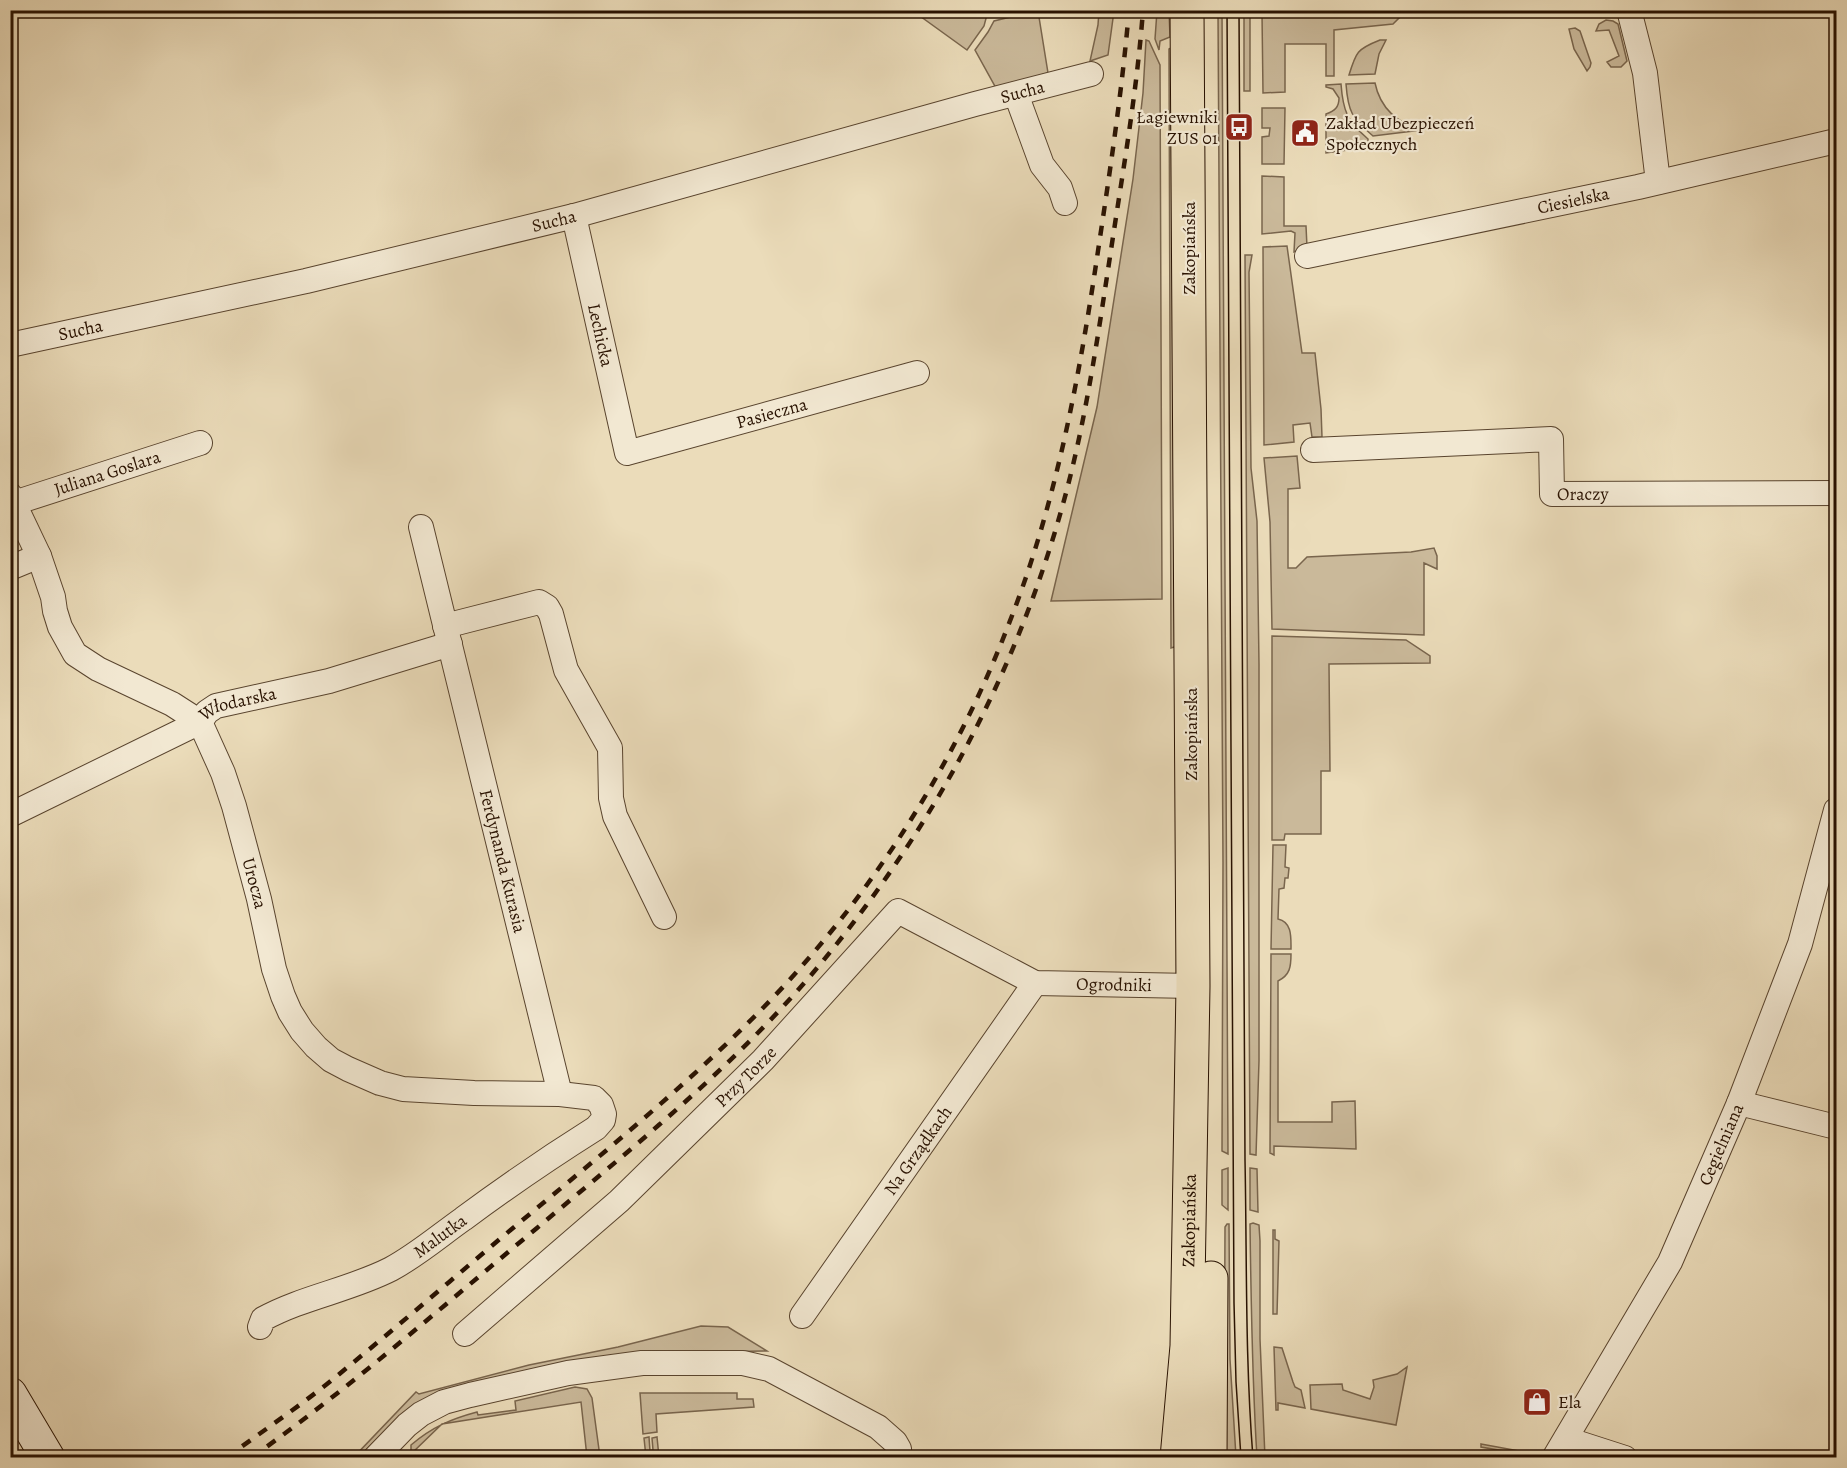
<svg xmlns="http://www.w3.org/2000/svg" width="1847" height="1468" viewBox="0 0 1847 1468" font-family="Alegreya,serif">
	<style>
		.green { fill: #cab99a; stroke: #79654d; stroke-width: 1.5 }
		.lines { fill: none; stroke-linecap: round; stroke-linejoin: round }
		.street-casing { stroke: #59442e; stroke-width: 26 }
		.secondary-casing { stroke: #281100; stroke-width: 35 }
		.primary-casing { stroke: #281100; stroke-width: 35 }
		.street { stroke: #f2e8d2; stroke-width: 24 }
		.secondary { stroke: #f2e8d2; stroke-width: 33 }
		.primary { stroke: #ebdcba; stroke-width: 33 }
		.tram { stroke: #281100; stroke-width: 1.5 }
		.rail { stroke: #281100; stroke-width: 4.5; stroke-dasharray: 10 10; stroke-linecap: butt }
		.labels { text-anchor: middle; stroke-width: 4.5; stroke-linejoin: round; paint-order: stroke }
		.street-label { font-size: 18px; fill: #281100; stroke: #f2e8d2 }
		.poi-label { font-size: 18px; fill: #281100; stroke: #f2e8d2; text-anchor: start }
	</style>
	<rect width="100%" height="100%" fill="#ebdcba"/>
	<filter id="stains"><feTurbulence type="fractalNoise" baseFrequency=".00333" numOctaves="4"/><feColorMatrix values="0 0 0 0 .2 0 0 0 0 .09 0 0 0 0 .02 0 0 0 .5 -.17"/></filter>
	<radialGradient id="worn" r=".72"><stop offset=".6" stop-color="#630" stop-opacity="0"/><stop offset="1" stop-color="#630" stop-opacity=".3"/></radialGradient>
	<!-- green -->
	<path class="green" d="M 1275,10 L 1398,11 L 1400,17 L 1393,24 L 1334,30 L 1334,76 L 1326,76 L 1326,44 L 1285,44 L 1285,92 L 1263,93 L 1262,14 Z
		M 913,11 L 988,11 L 984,26 L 967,50 Z
		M 1028,11 L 1038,11 L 1048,73 L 996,88 L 975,50 L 988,32 L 994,21 L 1028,13 Z
		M 1099,11 L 1114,11 L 1108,55 L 1090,61 L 1098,25 Z
		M 1157,11 L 1169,11 L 1170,37 L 1160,41 L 1159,50 L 1155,39 Z
		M 1218,11 L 1222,11 L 1228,1154 L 1222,1151 L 1223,862 Z
		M 1244,11 L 1250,11 L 1250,91 L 1244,91 Z
		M 1606,20 L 1613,21 L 1618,24 L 1627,61 L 1621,67 L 1611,67 L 1607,62 L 1619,56 L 1609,30 L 1596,31 L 1599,24 Z
		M 1575,28 L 1580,31 L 1591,63 L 1590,67 L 1587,71 L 1574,49 L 1569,29 Z
		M 1146,40 L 1149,41 L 1160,65 L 1162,599 L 1051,601 L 1097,407 L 1133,179 L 1143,93 Z
		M 1380,40 L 1386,40 L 1379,54 L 1375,74 L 1349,75 C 1356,52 1357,49 1380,40 Z
		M 1177,45 L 1181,645 L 1171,648 L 1169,49 Z
		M 1375,83 C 1380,108 1398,124 1422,130 L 1373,136 C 1352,118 1348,112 1346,84 Z
		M 1341,84 C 1343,111 1347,121 1368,139 L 1368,142 L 1347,144 L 1347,150 L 1326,153 L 1326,114 C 1335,111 1339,107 1339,98 L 1333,89 L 1326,87 L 1326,85 Z
		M 1262,108 L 1285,108 L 1284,164 L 1262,164 L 1262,137 L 1269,136 L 1270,128 L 1262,128 Z
		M 1262,176 L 1284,177 L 1284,226 L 1306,226 L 1307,247 L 1294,252 L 1295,233 L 1291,231 L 1262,234 Z
		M 1287,246 L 1302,353 L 1315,353 L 1321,409 L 1322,437 L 1312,437 L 1310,423 L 1293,425 L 1294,442 L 1264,445 L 1263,247 Z
		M 1245,255 L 1252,255 L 1249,272 L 1251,468 L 1257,521 L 1259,664 L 1259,1061 L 1256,1155 L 1250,1154 Z
		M 1297,456 L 1300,488 L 1288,489 L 1288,568 L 1296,568 L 1307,557 L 1411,552 L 1434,548 L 1437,556 L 1437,569 L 1424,563 L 1424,635 L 1272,629 L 1270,522 L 1264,458 Z
		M 1272,636 L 1406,640 L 1430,656 L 1430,663 L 1329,664 L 1330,771 L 1321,771 L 1321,834 L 1285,834 L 1284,840 L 1272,840 Z
		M 1273,845 L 1286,845 L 1285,867 L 1289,868 L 1288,878 L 1285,878 L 1284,888 L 1279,889 L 1278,919 C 1292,922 1291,937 1291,949 L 1271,949 Z
		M 1271,954 L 1291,954 C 1291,967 1290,975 1278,981 L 1278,1122 L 1332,1122 L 1332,1102 L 1355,1101 L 1356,1149 L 1274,1146 L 1274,1155 L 1270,1153 Z
		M 1228,1168 L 1228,1210 L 1222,1205 L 1222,1170 Z
		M 1250,1168 L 1257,1169 L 1258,1212 L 1250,1210 Z
		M 1253,1223 L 1259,1225 L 1260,1241 L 1260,1339 L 1265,1458 L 1257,1457 C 1252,1380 1251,1302 1250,1224 Z
		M 1227,1224 L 1229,1224 L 1230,1359 L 1236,1457 L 1224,1458 L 1225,1227 Z
		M 1273,1230 L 1275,1230 L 1275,1239 L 1279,1241 L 1277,1314 L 1273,1314 Z
		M 701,1326 L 728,1327 L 767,1351 L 642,1353 L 401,1415 L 359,1457 L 353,1458 L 416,1392 L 419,1394 L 529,1365 L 618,1347 Z
		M 1274,1347 L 1282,1348 L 1293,1382 L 1295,1387 L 1301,1390 L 1305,1408 L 1278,1403 L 1278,1410 L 1276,1410 Z
		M 1407,1367 L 1396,1425 L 1311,1409 L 1310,1385 L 1342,1384 L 1343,1390 L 1370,1399 L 1374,1387 L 1373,1380 L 1397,1374 Z
		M 575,1387 L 587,1389 L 592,1398 L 600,1457 L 587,1457 L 581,1402 L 442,1424 L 411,1454 L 411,1445 C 432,1427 451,1419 477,1412 L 478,1415 L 516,1410 L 515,1401 Z
		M 640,1393 L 737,1393 L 737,1399 L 753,1399 L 754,1407 L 656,1414 L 657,1432 L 643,1434 Z
		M 649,1437 L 650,1451 L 653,1450 L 652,1438 L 657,1437 L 659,1457 L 646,1457 L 644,1438 Z
		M 1481,1444 L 1536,1454 L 1534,1457 L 1515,1457 L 1515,1453 L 1481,1447 Z"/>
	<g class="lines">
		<!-- street casing -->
		<g class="street-casing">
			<g id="street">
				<path d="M 1629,10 L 1645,73 L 1658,182"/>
				<path d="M 1016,94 L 1042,165 L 1060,188 L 1065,203"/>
				<path id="s1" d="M 574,216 L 627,453 L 917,373"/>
				<path id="s2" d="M 1307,256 L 1638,187 L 1836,141"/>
				<path id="s3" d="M 10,345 L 306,281 L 574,216 L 975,104 L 1091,74"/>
				<path id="s4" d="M 1313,450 L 1551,439 L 1552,494 L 1836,493"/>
				<path id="s5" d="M 10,495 L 39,556 L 53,597 L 55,611 L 60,627 L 75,654 L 98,669 L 172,704 L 200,722 L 223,773 L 234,806 L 259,899 L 274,969 L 283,996 L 290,1012 L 302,1031 L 316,1047 L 331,1060 L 348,1069 L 380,1083 L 403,1089 L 474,1093 L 560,1094 L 594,1098 L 601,1105 L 604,1114 L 603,1120 L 596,1128 C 550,1157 506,1187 463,1219 C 439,1236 417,1255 391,1269 C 350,1290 303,1297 263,1319 L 260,1327"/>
				<path id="s6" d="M 14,503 L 200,443"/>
				<path id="s7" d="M 421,527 L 560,1094"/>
				<path d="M 10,568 L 39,556"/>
				<path d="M 445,626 L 539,602 L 547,607 L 551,614 L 566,670 L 610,748 L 611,798 L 615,816 L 664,917"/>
				<path id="s8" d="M 10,815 L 200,722 L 207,712 L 216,706 L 329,681 L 450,644"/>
				<path d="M 1739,1103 L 1836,1127"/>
				<path id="s9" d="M 802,1316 L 1035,983"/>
				<path id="s10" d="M 465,1334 L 619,1201 L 763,1060 L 898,911 L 1035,983 L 1193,986"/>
				<path d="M 1566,1439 L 1625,1458"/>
				<path d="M 375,1458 L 407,1425 L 421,1414 L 444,1402 L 470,1395 L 568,1373 L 642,1363 L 743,1363 L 769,1369 L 878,1427 L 895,1442 L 899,1449 L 900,1458"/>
				<path id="s11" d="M 1554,1458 L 1670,1262 L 1739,1103 L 1800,944 L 1836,810"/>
			</g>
		</g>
		<!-- secondary casing -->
		<g class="secondary-casing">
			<path id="secondary" d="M 10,1394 L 48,1458"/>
		</g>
		<!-- primary casing -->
		<g class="primary-casing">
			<g id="primary">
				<path id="s12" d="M 1177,1458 L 1187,1346 L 1193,986 L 1187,10"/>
				<path d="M 1210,1458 L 1211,1278"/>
			</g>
		</g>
		<!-- street -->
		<use href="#street" class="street"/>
		<!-- secondary -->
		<use href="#secondary" class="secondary"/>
		<!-- primary -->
		<use href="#primary" class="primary"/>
		<!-- tram -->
		<path class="tram" d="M 1227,10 L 1234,1303 L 1236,1382 L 1241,1458
			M 1239,10 L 1245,1160 C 1247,1260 1245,1358 1253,1458"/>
		<!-- rail -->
		<path class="rail" d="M 226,1458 C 260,1433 294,1410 327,1384 C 390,1333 451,1280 513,1228 C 596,1159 680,1091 756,1015 C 865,906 953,769 1008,626 C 1056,505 1079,379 1098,251 C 1110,171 1122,91 1129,10
			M 251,1458 C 351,1387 443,1306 537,1228 C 632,1148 731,1069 812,974 C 928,837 1015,678 1063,504 C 1086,421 1098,335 1111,250 C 1123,170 1137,91 1143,10"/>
	</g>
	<!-- icons -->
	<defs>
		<g id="bus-square" transform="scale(1.5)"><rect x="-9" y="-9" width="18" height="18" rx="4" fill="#8f2418" stroke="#f2e8d2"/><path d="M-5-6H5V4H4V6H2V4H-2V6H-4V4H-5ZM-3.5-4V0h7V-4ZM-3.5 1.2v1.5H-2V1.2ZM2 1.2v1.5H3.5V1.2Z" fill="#fff"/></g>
		<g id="civic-square" transform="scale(1.5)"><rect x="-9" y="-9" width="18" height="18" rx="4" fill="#8f2418" stroke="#f2e8d2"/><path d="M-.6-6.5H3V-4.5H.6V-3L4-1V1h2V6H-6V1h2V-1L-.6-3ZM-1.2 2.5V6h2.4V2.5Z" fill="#fff"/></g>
		<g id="shop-square" transform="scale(1.5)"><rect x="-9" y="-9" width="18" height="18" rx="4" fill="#8f2418" stroke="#f2e8d2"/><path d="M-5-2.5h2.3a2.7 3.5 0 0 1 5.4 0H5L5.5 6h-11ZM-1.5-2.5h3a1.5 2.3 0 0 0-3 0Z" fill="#fff"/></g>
	</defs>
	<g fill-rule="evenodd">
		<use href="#bus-square" x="1239" y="127"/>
		<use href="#civic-square" x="1305" y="133"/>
		<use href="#shop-square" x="1537" y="1402"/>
	</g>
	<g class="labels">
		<!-- street labels -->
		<g class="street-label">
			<text dy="6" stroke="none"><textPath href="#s3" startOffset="1044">Sucha</textPath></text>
			<text dy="6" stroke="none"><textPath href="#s2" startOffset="272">Ciesielska</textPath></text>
			<text dy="6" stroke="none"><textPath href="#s3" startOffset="558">Sucha</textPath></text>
			<text transform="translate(1189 248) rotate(-90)" y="6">Zakopiańska</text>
			<text dy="6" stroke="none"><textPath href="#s3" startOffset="72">Sucha</textPath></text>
			<text dy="6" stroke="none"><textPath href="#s1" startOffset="122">Lechicka</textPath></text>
			<text dy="6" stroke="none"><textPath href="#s1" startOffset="393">Pasieczna</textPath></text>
			<text dy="6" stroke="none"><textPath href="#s6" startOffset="98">Juliana Goslara</textPath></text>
			<text dy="6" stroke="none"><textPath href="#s4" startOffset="324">Oraczy</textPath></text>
			<text dy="6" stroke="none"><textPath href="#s8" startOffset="256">Włodarska</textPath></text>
			<text transform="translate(1191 734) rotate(-90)" y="6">Zakopiańska</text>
			<text dy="6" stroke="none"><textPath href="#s7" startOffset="344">Ferdynanda Kurasia</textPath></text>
			<text dy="6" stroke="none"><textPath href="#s5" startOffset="486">Urocza</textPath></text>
			<text dy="6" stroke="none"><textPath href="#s10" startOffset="840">Ogrodniki</textPath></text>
			<text dy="6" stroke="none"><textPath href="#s10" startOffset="381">Przy Torze</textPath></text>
			<text dy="6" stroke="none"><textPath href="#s11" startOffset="356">Cegielniana</textPath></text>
			<text dy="6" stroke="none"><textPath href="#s9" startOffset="202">Na Grządkach</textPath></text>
			<text dy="6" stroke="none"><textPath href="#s12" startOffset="238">Zakopiańska</textPath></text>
			<text transform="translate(440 1236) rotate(-36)" y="6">Malutka</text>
		</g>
		<!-- poi labels -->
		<g class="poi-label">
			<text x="1218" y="123" text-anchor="end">Łagiewniki<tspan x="1218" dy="21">ZUS 01</tspan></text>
			<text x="1326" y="129">Zakład Ubezpieczeń<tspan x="1326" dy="21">Społecznych</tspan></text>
			<text x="1558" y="1408">Ela</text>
		</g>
	</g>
	<!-- margin -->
	<rect width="1847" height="1468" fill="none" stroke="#ebdcba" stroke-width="36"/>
	<rect x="12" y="12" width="1823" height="1444" fill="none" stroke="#281100" stroke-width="3"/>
	<rect x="18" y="18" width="1811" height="1432" fill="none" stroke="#281100" stroke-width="1.5"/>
	<rect width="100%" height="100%" filter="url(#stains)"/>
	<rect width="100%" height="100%" fill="url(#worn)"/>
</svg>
